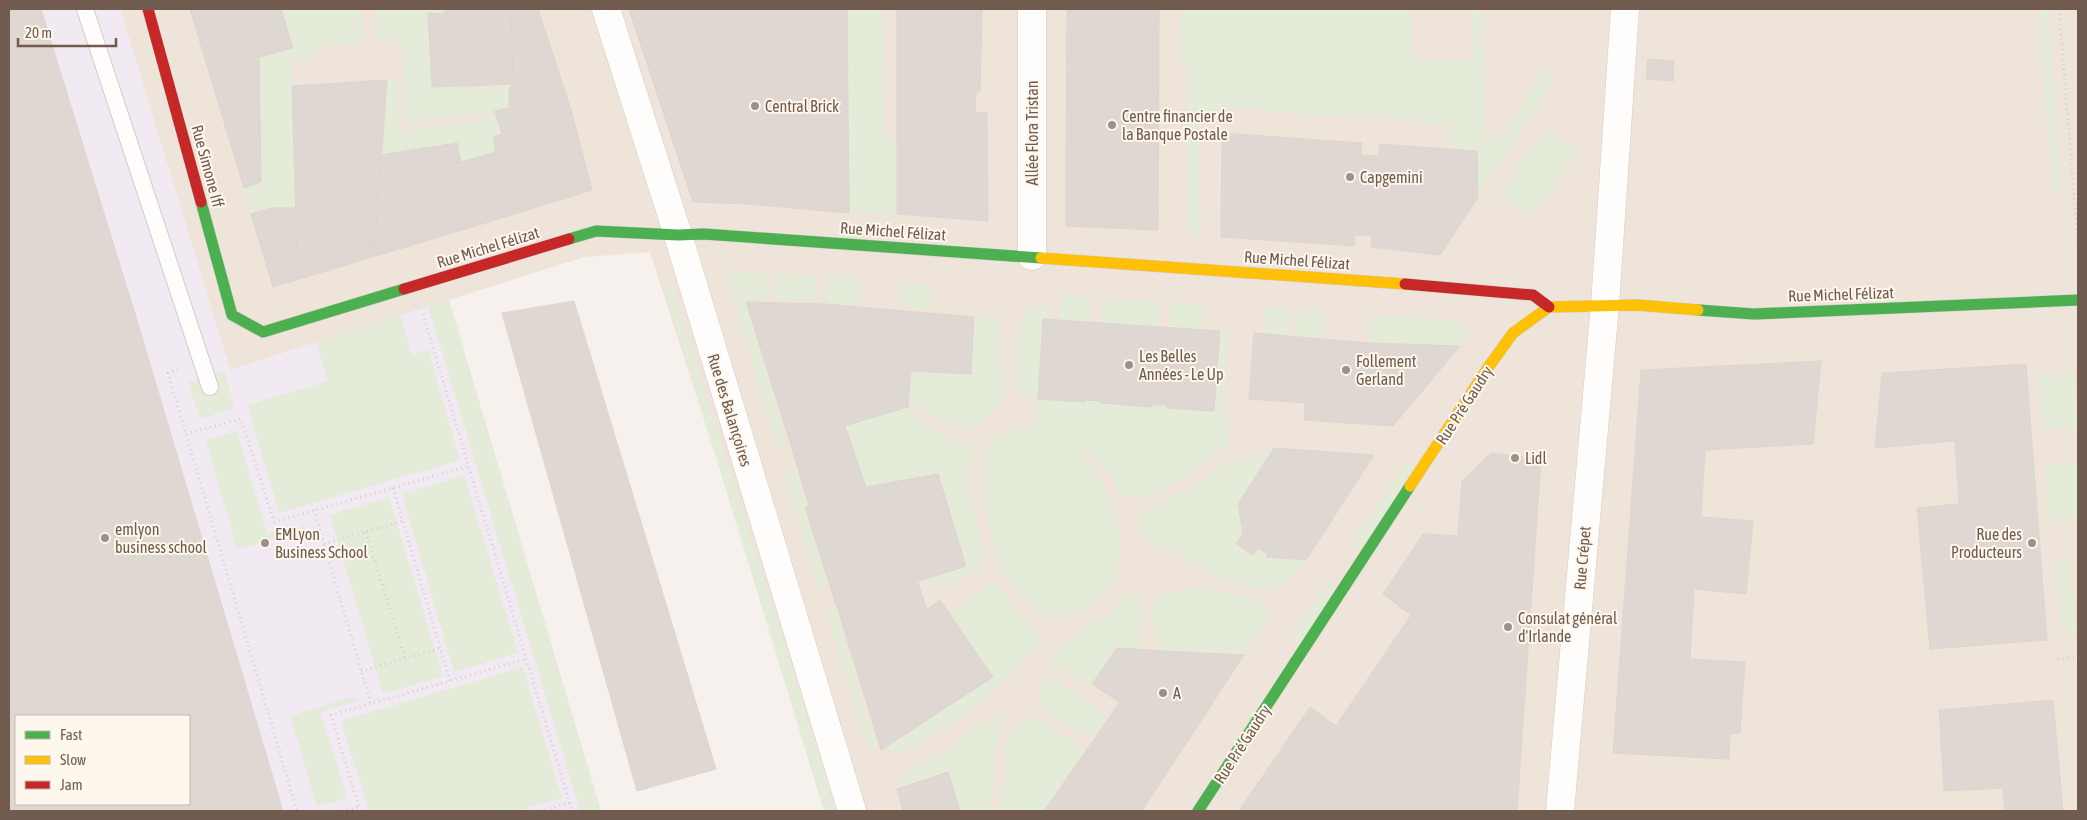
<svg xmlns="http://www.w3.org/2000/svg" width="2087" height="820" viewBox="0 0 2087 820" font-family="'Asap Condensed',sans-serif">
	<style>
		.residential { fill: #eee4da }
		.education { fill: #f2eaf2; fill-rule: evenodd }
		.green { fill: #e4ebd8 }
		.building { fill: #dfd7d2; stroke: #ded5cf; fill-rule: evenodd }
		.lines { fill: none; stroke-linecap: round; stroke-linejoin: round }
		.lane-casing { stroke: #d3cdc7; stroke-width: 18 }
		.street-casing { stroke: #d3cdc7; stroke-width: 29 }
		.fast-casing { stroke: #d3cdc7; stroke-width: 12 }
		.slow-casing { stroke: #d3cdc7; stroke-width: 12 }
		.jam-casing { stroke: #d3cdc7; stroke-width: 12 }
		.path { stroke: #d7d0cc; stroke-width: 3; stroke-dasharray: 1 4; stroke-linecap: butt }
		.lane { stroke: #fefdfc; stroke-width: 16 }
		.street { stroke: #fefdfc; stroke-width: 28 }
		.fast { stroke: #4caf50; stroke-width: 11 }
		.slow { stroke: #ffc107; stroke-width: 11 }
		.jam { stroke: #c62828; stroke-width: 11 }
		.poi-dot { fill: #a08f85; stroke: #fdf7ed; stroke-width: 2 }
		.labels { text-anchor: middle; stroke-width: 4; stroke-linejoin: round; paint-order: stroke }
		.poi-label { font-size: 16px; fill: #715a4e; stroke: #fdf7ed; text-anchor: start }
		.street-label { font-size: 16px; fill: #715a4e; stroke: #fdf7ed }
	</style>
	<rect width="100%" height="100%" fill="#f6f1ec"/>
	<!-- residential -->
	<path class="residential" d="M 120,9 L 2078,9 L 2078,811 L 824,811 L 746,550 L 650,252 L 584,257 L 230,370 Z"/>
	<!-- education -->
	<path class="education" d="M 9,9 L 120,9 L 230,370 L 449,300 L 601,811 L 9,811 ZM 16,716 L 189,716 L 189,804 L 16,804 Z"/>
	<!-- green -->
	<path class="green" d="M 281,9 L 362,9 L 362,43 L 314,47 L 314,59 L 291,62 L 295,208 L 271,208 L 251,214 L 244,188 L 261,182 L 259,57 L 292,48 Z
		M 377,9 L 444,9 L 444,14 L 428,14 L 432,87 L 509,89 L 509,108 L 407,124 L 402,41 L 376,39 Z
		M 848,9 L 883,9 L 884,141 L 897,141 L 897,214 L 849,213 Z
		M 1182,9 L 1412,9 L 1412,61 L 1473,60 L 1471,9 L 1482,9 L 1484,136 L 1505,134 L 1543,70 L 1555,79 L 1478,197 L 1477,151 L 1449,149 L 1450,125 L 1388,118 L 1359,113 L 1329,117 L 1220,105 L 1198,125 L 1201,235 L 1188,234 L 1189,62 L 1181,62 L 1180,12 Z
		M 2038,9 L 2048,9 L 2062,192 L 2052,193 Z
		M 387,80 L 397,80 L 399,132 L 497,117 L 502,134 L 496,152 L 461,162 L 457,143 L 381,155 Z
		M 1546,129 L 1579,152 L 1530,216 L 1499,196 Z
		M 725,270 L 736,271 L 740,281 L 738,271 L 771,275 L 769,299 L 745,299 L 788,447 L 778,450 Z
		M 777,273 L 816,277 L 813,301 L 775,299 Z
		M 827,276 L 860,280 L 858,305 L 825,304 Z
		M 901,282 L 932,285 L 929,309 L 900,307 Z
		M 672,286 L 836,811 L 824,811 L 665,290 Z
		M 1061,294 L 1091,298 L 1090,322 L 1060,320 Z
		M 1103,298 L 1159,302 L 1159,327 L 1103,323 Z
		M 449,300 L 601,811 L 580,811 L 428,306 Z
		M 1170,302 L 1203,305 L 1203,330 L 1169,328 Z
		M 1027,306 L 1048,307 L 1047,318 L 1043,319 L 1038,399 L 1101,401 L 1101,403 L 1151,407 L 1152,405 L 1167,405 L 1167,408 L 1214,411 L 1220,331 L 1229,332 L 1224,400 L 1229,444 C 1206,461 1167,497 1137,496 C 1131,496 1124,494 1118,493 L 1110,475 L 1076,442 C 1100,478 1132,530 1116,576 C 1110,591 1099,600 1086,609 C 1051,634 1014,597 1001,566 C 989,538 981,493 982,462 C 983,455 987,447 991,441 C 1002,427 1020,426 1036,424 L 1038,399 L 1019,396 C 1009,367 1016,334 1027,306 Z
		M 1264,308 L 1290,309 L 1289,337 L 1264,335 Z
		M 1298,310 L 1324,312 L 1322,339 L 1297,338 Z
		M 1371,314 L 1460,321 L 1468,333 L 1460,346 L 1369,343 Z
		M 400,315 L 412,355 L 428,350 L 460,460 L 279,513 L 247,405 L 328,381 L 316,342 Z
		M 974,317 L 999,318 L 1004,392 L 997,407 L 978,427 C 953,429 928,414 909,400 L 908,406 L 919,422 L 943,435 L 976,447 L 970,467 L 968,492 L 985,555 L 980,570 L 947,584 L 921,580 L 965,566 L 938,474 L 866,487 L 845,426 L 911,371 L 971,374 Z
		M 224,371 L 235,408 L 200,419 L 188,383 Z
		M 2074,373 L 2078,427 L 2042,430 L 2038,376 Z
		M 237,431 L 267,533 L 295,525 L 296,529 L 303,526 L 304,530 L 237,550 L 206,440 Z
		M 1274,448 L 1238,503 L 1243,533 L 1236,544 L 1253,555 L 1258,548 L 1268,554 L 1267,556 L 1306,560 L 1281,586 L 1254,588 L 1227,582 L 1205,571 L 1183,555 L 1159,548 L 1147,539 L 1135,518 L 1151,507 L 1193,486 L 1223,465 Z
		M 1407,462 L 1419,469 L 1363,552 L 1352,546 Z
		M 2078,462 L 2078,517 L 2049,519 L 2045,464 Z
		M 797,472 L 807,505 L 804,506 L 828,583 L 818,586 L 785,476 Z
		M 464,475 L 518,653 L 454,672 L 402,494 Z
		M 389,497 L 443,676 L 383,694 L 330,515 Z
		M 2070,561 L 2075,633 L 2062,634 L 2056,562 Z
		M 1329,581 L 1340,589 L 1300,646 L 1291,640 Z
		M 992,583 L 999,587 L 1037,632 L 1040,640 C 1012,682 970,713 928,738 C 919,743 907,752 896,751 C 893,751 889,749 885,748 L 931,717 L 950,615 Z
		M 1196,588 L 1258,600 L 1270,614 L 1244,655 L 1162,651 L 1152,624 L 1152,602 L 1159,595 Z
		M 1126,592 L 1137,594 C 1145,613 1142,630 1140,650 L 1116,648 L 1092,684 L 1053,664 L 1051,652 C 1060,645 1069,638 1080,632 C 1101,619 1114,615 1126,592 Z
		M 836,609 L 878,750 L 867,745 L 826,612 Z
		M 523,667 L 562,798 L 517,811 L 369,811 L 341,721 Z
		M 1052,676 L 1068,690 L 1091,702 L 1108,720 L 1096,738 C 1082,731 1052,721 1043,709 C 1037,702 1040,690 1041,682 Z
		M 356,696 L 357,701 L 321,712 L 347,798 L 317,807 L 290,716 Z
		M 1001,715 L 1002,727 L 995,748 L 991,811 L 960,811 L 948,773 L 897,789 L 908,768 L 948,750 L 987,719 Z
		M 1034,717 L 1044,722 L 1086,752 L 1044,811 L 1000,811 L 1000,804 L 1006,771 L 1004,748 L 1016,729 Z"/>
	<!-- building -->
	<path class="building" d="M 9,9 L 41,9 L 136,317 L 283,811 L 9,811 ZM 16,716 L 189,716 L 189,804 L 16,804 Z
		M 190,9 L 281,9 L 293,48 L 259,57 L 261,182 L 244,188 Z
		M 444,9 L 510,9 L 514,84 L 432,87 L 428,13 L 444,14 Z
		M 510,9 L 538,9 L 572,113 L 502,134 L 495,111 L 509,108 L 509,89 L 514,84 Z
		M 629,9 L 847,9 L 849,213 L 747,204 L 693,202 Z
		M 897,9 L 982,9 L 980,92 L 976,92 L 975,113 L 987,113 L 988,221 L 897,214 Z
		M 1067,9 L 1159,9 L 1158,230 L 1066,226 Z
		M 1648,59 L 1674,61 L 1673,81 L 1646,79 Z
		M 387,80 L 375,247 L 297,251 L 292,86 Z
		M 572,113 L 592,190 L 466,229 L 447,166 L 496,152 L 493,137 Z
		M 1222,133 L 1362,143 L 1361,155 L 1379,156 L 1380,144 L 1477,151 L 1478,197 L 1440,255 L 1371,247 L 1372,236 L 1355,235 L 1354,246 L 1221,237 Z
		M 457,143 L 461,162 L 447,166 L 466,229 L 273,287 L 251,214 L 271,208 L 295,208 L 297,251 L 375,247 L 381,155 Z
		M 574,301 L 716,769 L 637,791 L 502,313 Z
		M 746,302 L 825,304 L 974,317 L 971,374 L 911,371 L 908,407 L 790,442 Z
		M 1043,319 L 1220,331 L 1214,411 L 1167,408 L 1167,405 L 1152,405 L 1151,407 L 1101,403 L 1101,401 L 1084,400 L 1085,402 L 1038,399 Z
		M 1254,333 L 1369,343 L 1460,346 L 1393,426 L 1304,420 L 1305,403 L 1249,399 Z
		M 1821,361 L 1813,444 L 1705,450 L 1701,517 L 1753,521 L 1746,594 L 1694,589 L 1690,659 L 1745,662 L 1740,733 L 1730,734 L 1729,759 L 1613,753 L 1641,370 Z
		M 2026,364 L 2047,640 L 1930,649 L 1917,508 L 1959,504 L 1955,441 L 1875,448 L 1882,373 Z
		M 845,426 L 866,487 L 938,474 L 966,566 L 837,608 L 805,507 L 809,505 L 790,442 Z
		M 1274,448 L 1374,455 L 1306,560 L 1266,557 L 1268,554 L 1258,548 L 1253,555 L 1236,544 L 1243,533 L 1238,504 Z
		M 1491,453 L 1541,459 L 1517,811 L 1239,811 L 1310,707 L 1336,726 L 1411,615 L 1383,594 L 1423,534 L 1458,536 L 1462,481 Z
		M 918,583 L 927,610 L 940,600 L 993,677 L 881,750 L 838,609 Z
		M 1117,648 L 1162,651 L 1244,655 L 1185,745 L 1092,684 Z
		M 2053,700 L 2063,811 L 2005,811 L 2003,788 L 1944,791 L 1939,710 Z
		M 1120,702 L 1185,745 L 1142,811 L 1044,811 Z
		M 948,772 L 960,811 L 903,811 L 897,789 Z"/>
	<g class="lines">
		<!-- lane casing -->
		<g class="lane-casing">
			<path id="lane" d="M 85,9 L 210,387"/>
		</g>
		<!-- street casing -->
		<g class="street-casing">
			<path id="street" d="M 606,9 L 678,235 L 852,811
				M 1032,9 L 1032,256
				M 1560,811 L 1605,305 L 1625,9"/>
		</g>
		<!-- fast casing -->
		<g class="fast-casing">
			<path id="fast" d="M 201,202 L 232,315 L 263,332 L 404,289
				M 569,239 L 596,231 L 678,235 L 704,234 L 1041,258
				M 1698,310 L 1754,314 L 2078,300
				M 1198,811 L 1410,486"/>
		</g>
		<!-- slow casing -->
		<g class="slow-casing">
			<path id="slow" d="M 1041,258 L 1405,284
				M 1410,486 L 1487,369 L 1513,333 L 1549,307 L 1637,305 L 1698,310"/>
		</g>
		<!-- jam casing -->
		<g class="jam-casing">
			<path id="jam" d="M 148,9 L 201,202
				M 1405,284 L 1533,295 L 1549,307
				M 404,289 L 569,239"/>
		</g>
		<!-- path -->
		<path class="path" d="M 2059,9 L 2078,246
			M 423,314 L 572,811
			M 178,370 L 168,373 L 297,811
			M 186,434 L 241,419 L 274,522 L 469,466
			M 393,488 L 450,681
			M 314,510 L 371,704
			M 366,532 L 405,658
			M 324,544 L 403,521
			M 2058,659 L 2078,658
			M 361,671 L 441,648
			M 342,811 L 358,807
			M 360,811 L 331,715 L 526,659
			M 540,811 L 570,803"/>
		<!-- lane -->
		<use href="#lane" class="lane"/>
		<!-- street -->
		<use href="#street" class="street"/>
		<!-- fast -->
		<use href="#fast" class="fast"/>
		<!-- slow -->
		<use href="#slow" class="slow"/>
		<!-- jam -->
		<use href="#jam" class="jam"/>
	</g>
	<!-- markers -->
	<g class="poi-dot">
		<circle cx="755" cy="106" r="5"/>
		<circle cx="1112" cy="125" r="5"/>
		<circle cx="1350" cy="177" r="5"/>
		<circle cx="1129" cy="365" r="5"/>
		<circle cx="1346" cy="370" r="5"/>
		<circle cx="1515" cy="458" r="5"/>
		<circle cx="105" cy="538" r="5"/>
		<circle cx="265" cy="543" r="5"/>
		<circle cx="2032" cy="543" r="5"/>
		<circle cx="1508" cy="627" r="5"/>
		<circle cx="1163" cy="693" r="5"/>
	</g>
	<g class="labels">
		<!-- poi labels -->
		<g class="poi-label">
			<text x="765" y="112">Central Brick</text>
			<text x="1122" y="122">Centre financier de<tspan x="1122" dy="18">la Banque Postale</tspan></text>
			<text x="1360" y="183">Capgemini</text>
			<text x="1139" y="362">Les Belles<tspan x="1139" dy="18">Années - Le Up</tspan></text>
			<text x="1356" y="367">Follement<tspan x="1356" dy="18">Gerland</tspan></text>
			<text x="1525" y="464">Lidl</text>
			<text x="115" y="535">emlyon<tspan x="115" dy="18">business school</tspan></text>
			<text x="275" y="540">EMLyon<tspan x="275" dy="18">Business School</tspan></text>
			<text x="2022" y="540" text-anchor="end">Rue des<tspan x="2022" dy="18">Producteurs</tspan></text>
			<text x="1518" y="624">Consulat général<tspan x="1518" dy="18">d'Irlande</tspan></text>
			<text x="1173" y="699">A</text>
		</g>
		<!-- street labels -->
		<g class="street-label">
			<text transform="translate(1032 133) rotate(-90)" y="6">Allée Flora Tristan</text>
			<text transform="translate(208 166) rotate(75)" y="6">Rue Simone Iff</text>
			<text transform="translate(893 231) rotate(4)" y="6">Rue Michel Félizat</text>
			<text transform="translate(488 247) rotate(-17)" y="6">Rue Michel Félizat</text>
			<text transform="translate(1297 260) rotate(4)" y="6">Rue Michel Félizat</text>
			<text transform="translate(1841 294) rotate(-2)" y="6">Rue Michel Félizat</text>
			<text transform="translate(1464 405) rotate(-57)" y="6">Rue Pré Gaudry</text>
			<text transform="translate(730 410) rotate(73)" y="6">Rue des Balançoires</text>
			<text transform="translate(1582 558) rotate(-85)" y="6">Rue Crépet</text>
			<text transform="translate(1242 744) rotate(-57)" y="6">Rue Pré Gaudry</text>
		</g>
	</g>
	<!-- border -->
	<rect width="2087" height="820" fill="none" stroke="#715a4e" stroke-width="20"/>
	<!-- legend -->
	<rect x="15" y="715" width="175" height="90" fill="#fdf7ed" stroke="#c5b8ad"/>
	<rect x="25" y="731" width="25" height="8" fill="#4caf50" stroke="#c5b8ad"/>
	<text x="60" y="740" font-size="15" fill="#715a4e">Fast</text>
	<rect x="25" y="756" width="25" height="8" fill="#ffc107" stroke="#c5b8ad"/>
	<text x="60" y="765" font-size="15" fill="#715a4e">Slow</text>
	<rect x="25" y="781" width="25" height="8" fill="#c62828" stroke="#c5b8ad"/>
	<text x="60" y="790" font-size="15" fill="#715a4e">Jam</text>
	<!-- scale -->
	<path d="M18 38v8h98v-8" fill="none" stroke="#715a4e" stroke-width="2.5"/>
	<text x="25" y="38" font-size="15" fill="#715a4e" stroke="#fdf7ed" stroke-width="4" paint-order="stroke">20 m</text>
</svg>
